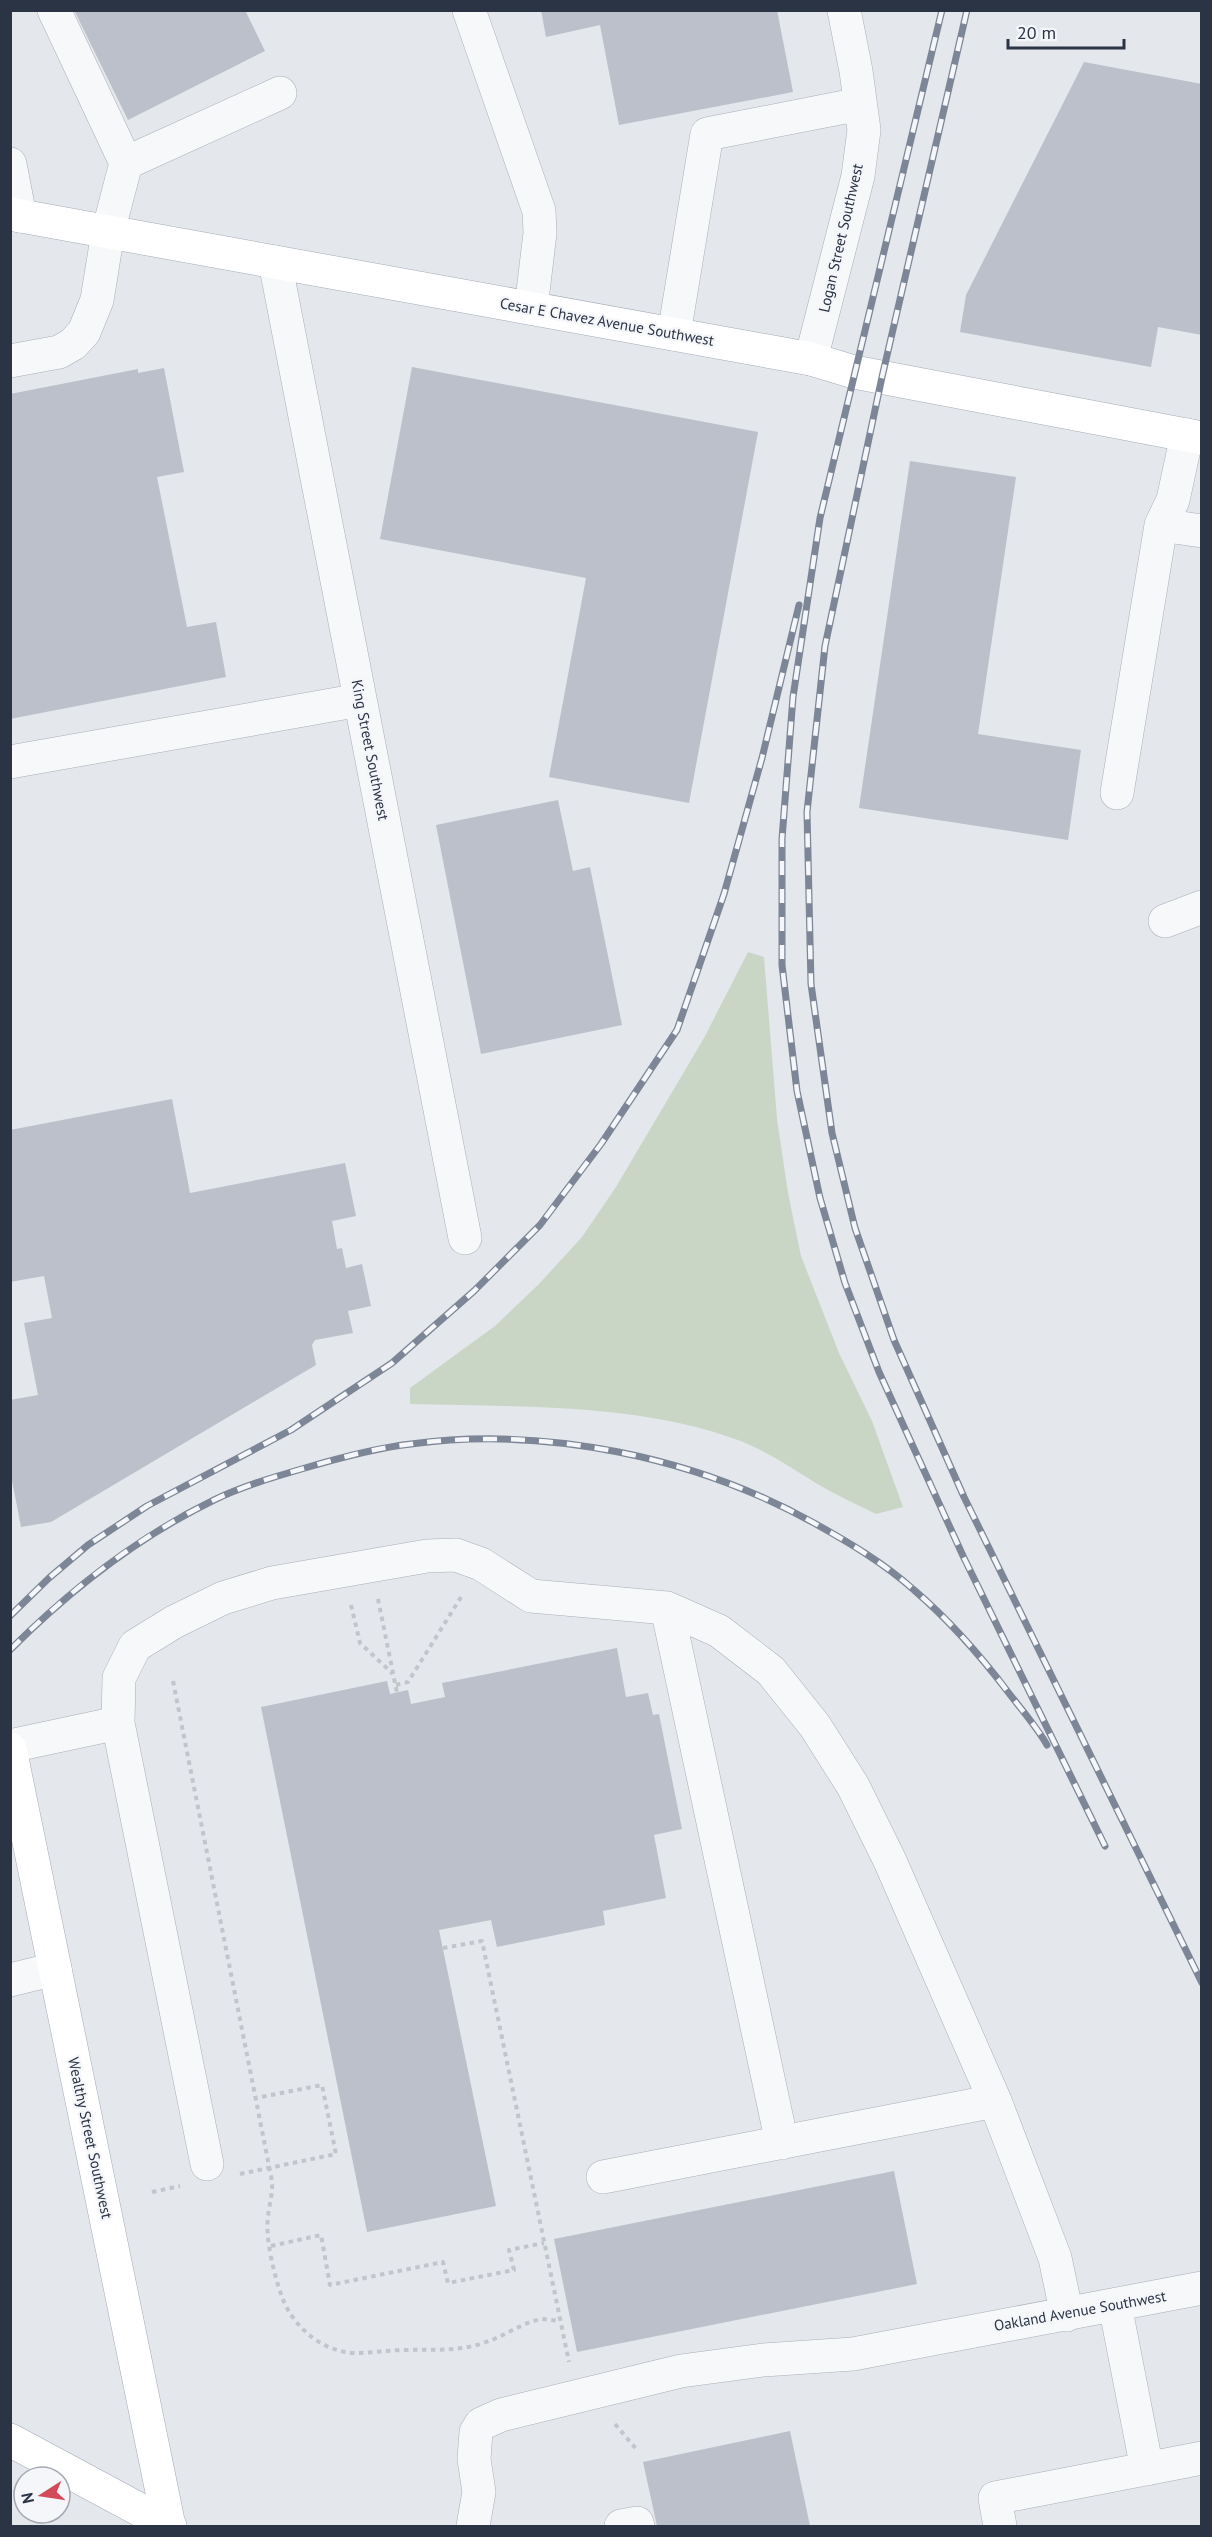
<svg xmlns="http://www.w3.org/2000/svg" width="1212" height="2537" viewBox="0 0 1212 2537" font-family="'PT Sans',sans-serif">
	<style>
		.green { fill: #c9d6c5 }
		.building { fill: #bbc0ca }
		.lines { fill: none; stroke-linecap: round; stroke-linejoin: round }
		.minor-casing { stroke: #a9aeb7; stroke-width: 34 }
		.major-casing { stroke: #a3abb8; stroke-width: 34 }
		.path { stroke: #c2c5cb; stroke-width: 4; stroke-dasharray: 4.5 4.5; stroke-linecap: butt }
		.minor { stroke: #f7f8fa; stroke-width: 33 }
		.major { stroke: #fff; stroke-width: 33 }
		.rail-casing { stroke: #7d8696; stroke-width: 7 }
		.rail { stroke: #f4f6f9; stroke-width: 4.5; stroke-dasharray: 14; stroke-linecap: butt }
		.labels { text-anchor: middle; stroke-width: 4.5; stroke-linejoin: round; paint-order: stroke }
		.street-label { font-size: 15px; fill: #2b3445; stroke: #f4f6f9 }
	</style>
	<rect width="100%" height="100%" fill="#e4e7ec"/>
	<!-- green -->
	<path class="green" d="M 748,952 L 764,957 L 777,1119 L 788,1193 L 801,1256 L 839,1353 L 872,1421 L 903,1507 L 876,1514 C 857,1505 837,1495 819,1485 C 791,1468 766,1450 735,1439 C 635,1403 516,1407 410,1404 L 410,1388 L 495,1326 L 539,1284 L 582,1237 L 616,1187 L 704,1038 Z"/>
	<!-- building -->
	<path class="building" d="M 74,10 L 245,10 L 265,51 L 128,120 Z
		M 541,10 L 777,10 L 793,92 L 619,125 L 600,25 L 546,37 Z
		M 1084,62 L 1202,84 L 1202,335 L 1158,327 L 1151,367 L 960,332 L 966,295 Z
		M 412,367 L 758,432 L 689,803 L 549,777 L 586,578 L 380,539 Z
		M 164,368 L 184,472 L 157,477 L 187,627 L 216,622 L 226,677 L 10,719 L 10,394 L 138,369 L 138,373 Z
		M 910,461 L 1016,477 L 978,734 L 1081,750 L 1068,840 L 859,808 Z
		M 558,800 L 573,871 L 590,867 L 622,1025 L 481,1054 L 436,825 Z
		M 172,1099 L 190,1193 L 345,1163 L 356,1216 L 332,1221 L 337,1249 L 342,1248 L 346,1268 L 362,1264 L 371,1306 L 348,1311 L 353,1333 L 315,1340 L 312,1345 L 316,1365 L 51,1522 L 21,1527 L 10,1470 L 10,1400 L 38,1395 L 24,1323 L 52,1318 L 44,1276 L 10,1282 L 10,1130 Z
		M 617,1648 L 626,1697 L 648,1693 L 653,1715 L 659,1714 L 682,1829 L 654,1835 L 666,1898 L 603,1911 L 605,1925 L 497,1947 L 491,1920 L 439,1930 L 496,2206 L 367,2232 L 261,1707 L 387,1681 L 390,1694 L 408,1690 L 411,1704 L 445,1697 L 442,1683 Z
		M 894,2171 L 917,2284 L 577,2352 L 554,2239 Z
		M 790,2431 L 810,2526 L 657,2526 L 643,2462 Z"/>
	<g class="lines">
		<!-- minor casing -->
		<g class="minor-casing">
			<path id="minor" d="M 469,10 L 539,211 L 540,233 L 531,308
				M 126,163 L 280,93
				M 10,164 L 20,216
				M 275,262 L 465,1238
				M 674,334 L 707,134 L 860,104
				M 811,359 L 858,176 L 864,130 L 856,71 L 844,10
				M 10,361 L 59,352 L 73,344 L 84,332 L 97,300 L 108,232 L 126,163 L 54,10
				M 1161,525 L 1202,531
				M 10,762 L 360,700
				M 1117,793 L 1161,525 L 1173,500 L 1187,435
				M 1165,921 L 1202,907
				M 667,1608 L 782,2143
				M 10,1746 L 118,1723
				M 10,1980 L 55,1969
				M 207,2164 L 118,1723 L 119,1678 L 135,1646 L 174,1622 L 223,1598 L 272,1583 L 427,1556 L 456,1555 L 481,1564 L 531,1596 L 667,1608 L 719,1631 L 771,1671 L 815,1726 L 853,1786 L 890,1861 L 995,2101 L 1055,2258 L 1067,2315
				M 603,2177 L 995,2101
				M 1115,2305 L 1147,2469
				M 473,2526 L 479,2492 L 474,2459 L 476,2432 L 481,2424 L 501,2415 L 681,2371 L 763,2360 L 853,2354 L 1202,2288
				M 621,2526 L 637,2523 L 638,2526
				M 1000,2526 L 995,2498 L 1202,2458"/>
		</g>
		<!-- major casing -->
		<g class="major-casing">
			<path id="major" d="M 10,214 L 811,359 L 854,372 L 1202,438
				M 10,1749 L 169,2526
				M 10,2440 L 170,2526"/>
		</g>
		<!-- path -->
		<path class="path" d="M 378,1599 L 397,1693
			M 351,1605 L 360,1643 L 393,1674
			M 173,1681 L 272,2181 C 273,2194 269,2205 268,2217 C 265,2237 274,2275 281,2294 C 291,2325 321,2352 355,2353 C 372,2353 389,2350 406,2350 C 433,2349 457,2352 483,2343 C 500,2338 516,2327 533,2321 L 542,2319 L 560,2321
			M 396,1685 L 408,1682 L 463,1594
			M 443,1948 L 482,1941 L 569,2362
			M 240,2174 L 336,2154 L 322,2085 L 256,2098
			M 152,2192 L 180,2186
			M 271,2246 L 321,2235 L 330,2285 L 443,2262 L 448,2283 L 514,2270 L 509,2250 L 544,2243
			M 615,2424 L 637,2450"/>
		<!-- minor -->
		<use href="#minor" class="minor"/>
		<!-- major -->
		<use href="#major" class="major"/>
		<!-- rail casing -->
		<g class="rail-casing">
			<path id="rail" d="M 942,10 L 820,518 L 793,697 L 782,839 L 782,965 L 797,1091 L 820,1198 L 845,1283 L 879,1372 L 964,1558 L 1105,1846
				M 967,10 L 882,377 L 825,646 L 807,812 L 811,984 L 832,1133 L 855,1228 L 894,1340 L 964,1497 L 1202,1983
				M 10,1616 L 49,1578 L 88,1545 L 147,1506 L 291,1430 L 392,1363 L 474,1291 L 540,1225 L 601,1144 L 677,1030 L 724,894 L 762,758 L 799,605
				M 10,1650 C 71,1589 136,1538 214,1500 C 243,1486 274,1477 305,1468 C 339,1458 375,1448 411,1444 C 546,1426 695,1457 814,1523 C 848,1542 884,1563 914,1590 C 949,1620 980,1655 1008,1692 C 1021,1709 1036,1726 1047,1745"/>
		</g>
		<!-- rail -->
		<use href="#rail" class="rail"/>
	</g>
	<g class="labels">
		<!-- street labels -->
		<g class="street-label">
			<text transform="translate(841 238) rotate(-77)" y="5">Logan Street Southwest</text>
			<text transform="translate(607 322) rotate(10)" y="5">Cesar E Chavez Avenue Southwest</text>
			<text transform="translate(370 750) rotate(79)" y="5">King Street Southwest</text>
			<text transform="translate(90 2138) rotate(78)" y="5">Wealthy Street Southwest</text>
			<text transform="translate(1080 2311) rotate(-10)" y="5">Oakland Avenue Southwest</text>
		</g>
	</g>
	<!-- border -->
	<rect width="1212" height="2537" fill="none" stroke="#2b3445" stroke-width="24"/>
	<!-- north arrow -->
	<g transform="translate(42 2495) rotate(258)"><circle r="28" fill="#f4f6f9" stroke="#a4a8b1" stroke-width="1.5"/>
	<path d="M0-4.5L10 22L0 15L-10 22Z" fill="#d1495b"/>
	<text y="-9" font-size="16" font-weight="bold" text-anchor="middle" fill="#2b3445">N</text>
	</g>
	<!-- scale -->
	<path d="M1008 39v9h116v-9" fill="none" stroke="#2b3445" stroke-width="3"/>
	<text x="1017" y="39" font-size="18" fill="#2b3445" stroke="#f4f6f9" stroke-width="4.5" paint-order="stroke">20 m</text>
</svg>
